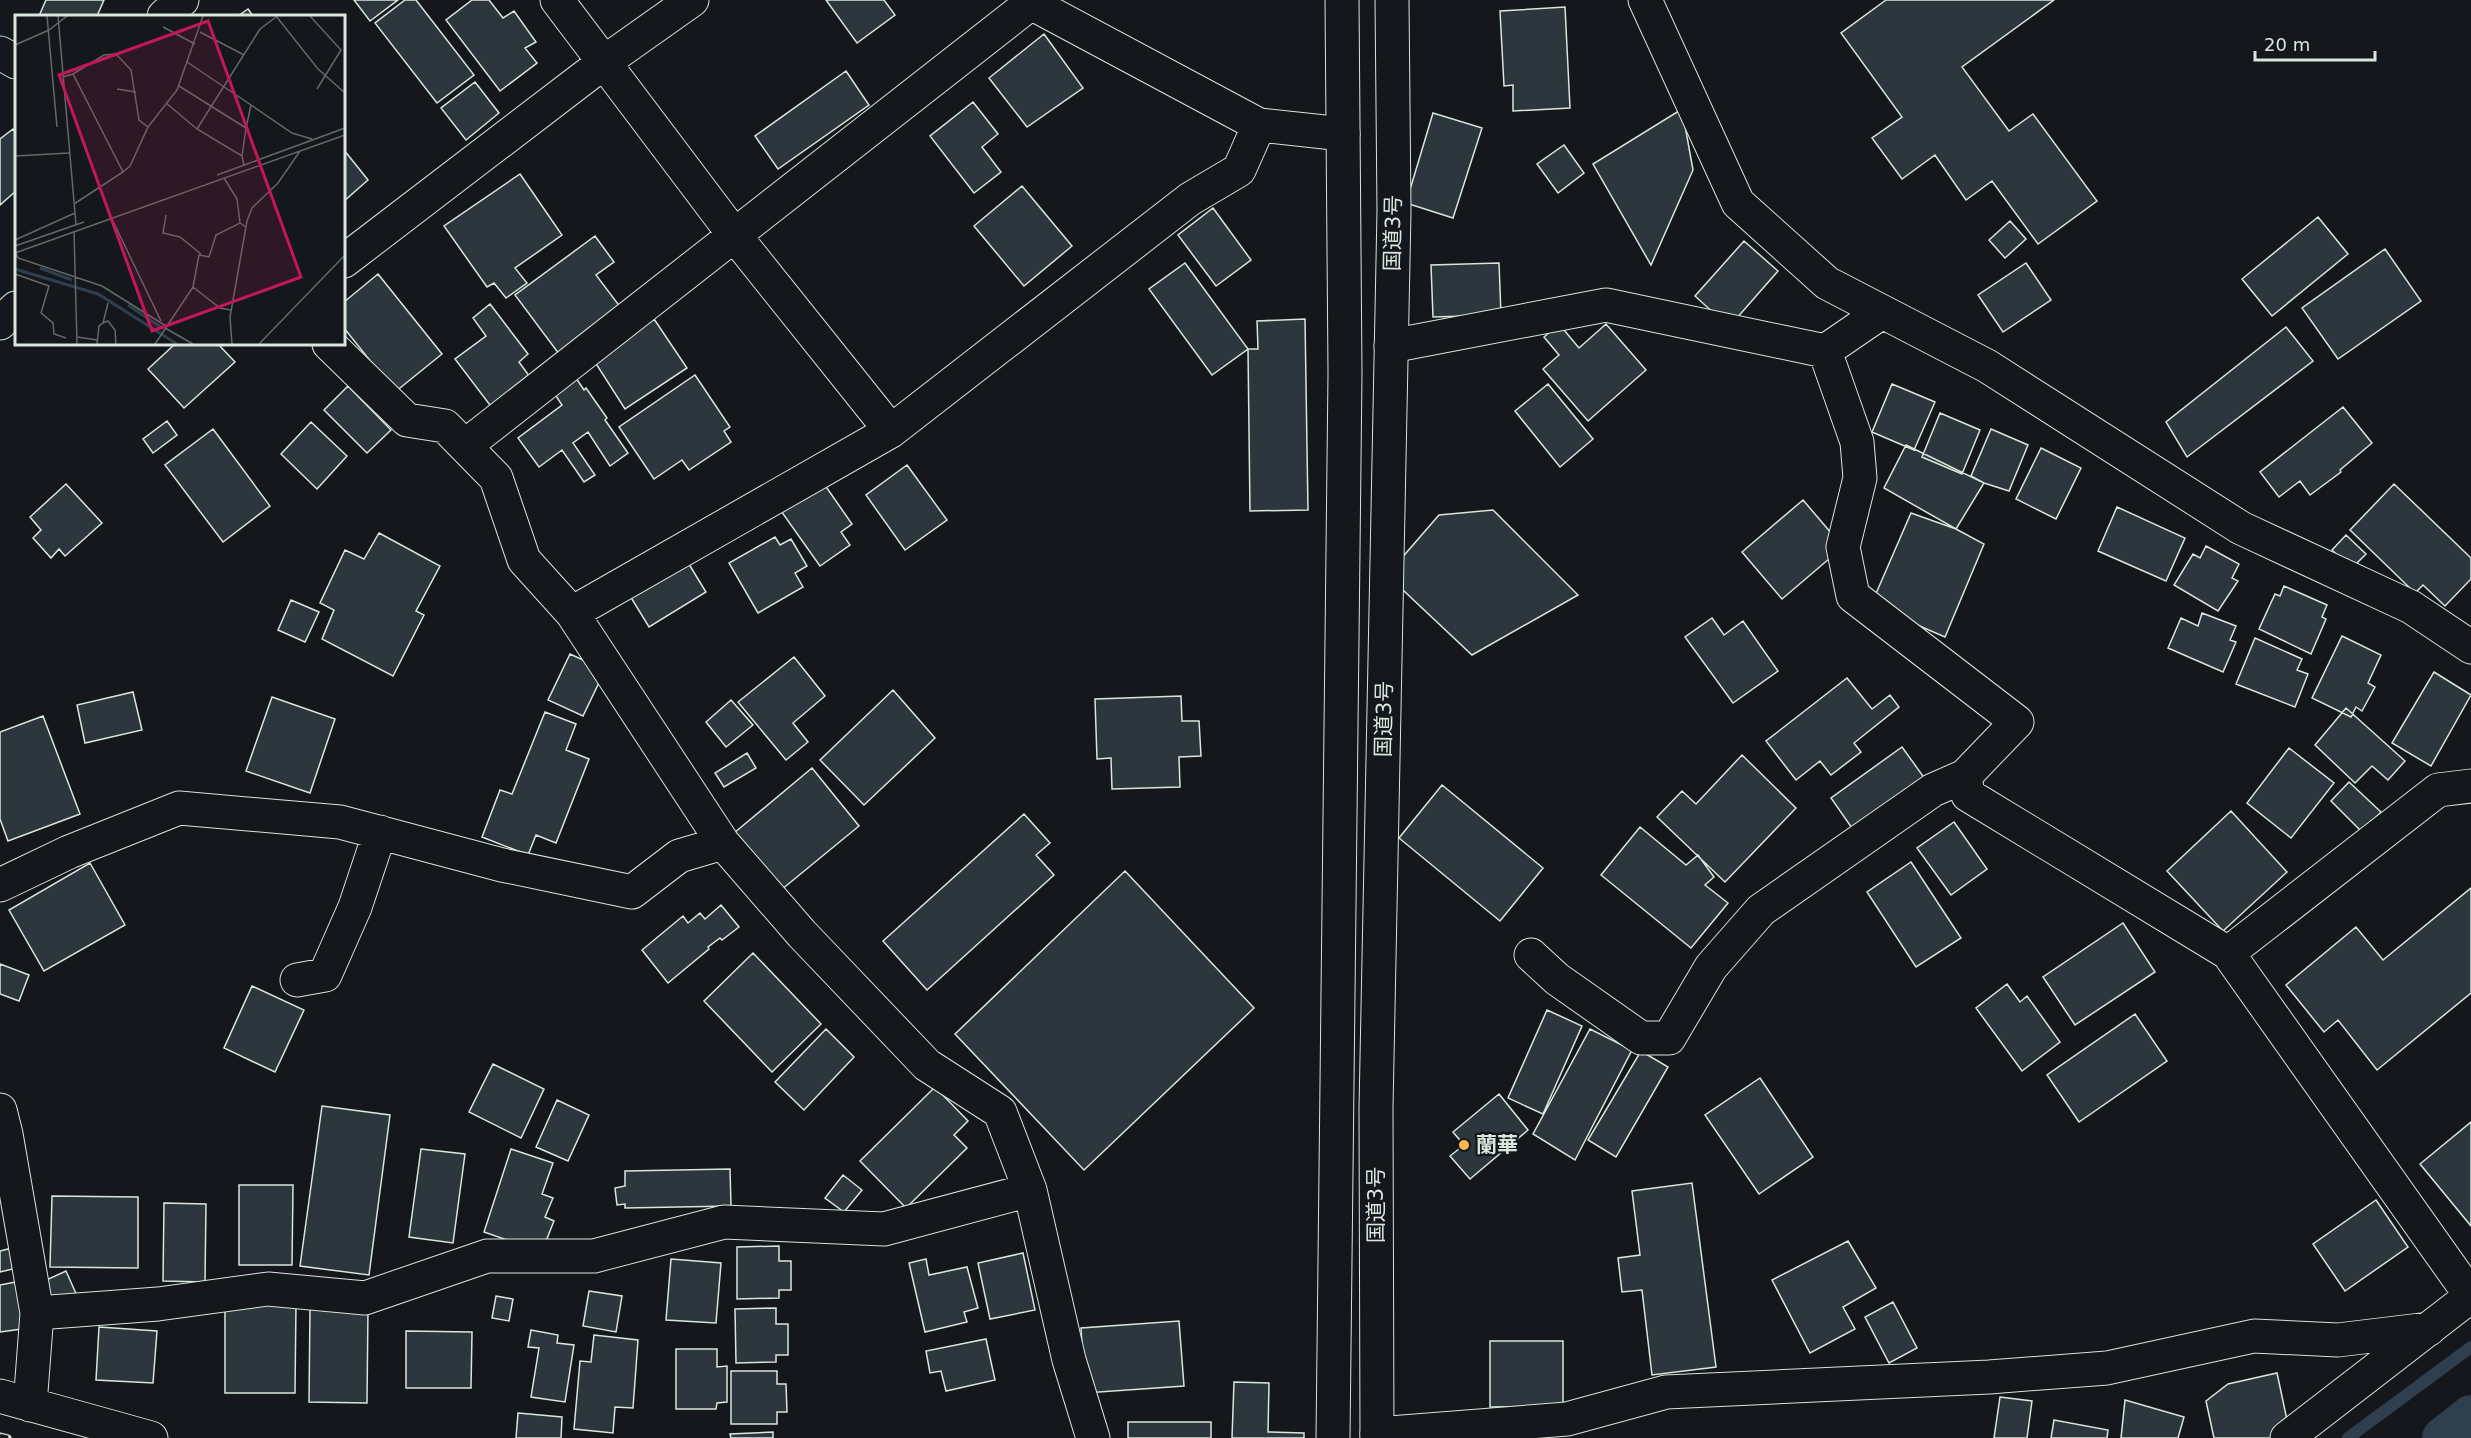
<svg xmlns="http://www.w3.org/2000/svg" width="2471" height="1438" viewBox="0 0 2471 1438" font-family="'DejaVu Sans','Noto Sans JP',sans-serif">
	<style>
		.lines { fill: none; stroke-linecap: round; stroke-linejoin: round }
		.stream { stroke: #2f3f4d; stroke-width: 12 }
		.canal { stroke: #2f3f4d; stroke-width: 42 }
		.building { fill: #2c363c; stroke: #d8e6dc; stroke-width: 1.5 }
		.minor-casing { stroke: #d8e6dc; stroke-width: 35 }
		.trunk-casing { stroke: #d8e6dc; stroke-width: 35 }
		.minor { stroke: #14181c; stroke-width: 33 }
		.trunk { stroke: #14181c; stroke-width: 33 }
		.rail-casing { stroke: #d8e6dc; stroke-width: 7 }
		.rail { stroke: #14181c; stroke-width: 4.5; stroke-dasharray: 14; stroke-linecap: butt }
		.poi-dot { fill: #ffb74d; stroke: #14181c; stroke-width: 2 }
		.labels { text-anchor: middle; stroke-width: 4.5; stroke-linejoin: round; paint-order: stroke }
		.street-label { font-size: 21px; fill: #d8e6dc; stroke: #14181c }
		.poi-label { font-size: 21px; font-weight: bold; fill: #d8e6dc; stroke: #14181c; text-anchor: start }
		.inset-river { fill: none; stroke: #2f3f4d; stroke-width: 3 }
		.inset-road { fill: none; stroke: #626a69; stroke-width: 1.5 }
		.view { fill: #c2185b; fill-opacity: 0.15; stroke: #c2185b; stroke-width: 3 }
		.inset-edge { fill: none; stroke: #d8e6dc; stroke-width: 3 }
	</style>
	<rect width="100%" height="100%" fill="#14181c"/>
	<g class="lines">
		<!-- stream -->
		<path class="stream" d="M 2348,1438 L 2471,1347"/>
		<!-- canal -->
		<path class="canal" d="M 2443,1438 L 2471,1416"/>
	</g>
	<!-- building -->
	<path class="building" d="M 46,0 L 104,0 L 97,16 L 39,16 Z
		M 354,0 L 398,0 L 370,21 Z
		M 405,0 L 416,0 L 474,75 L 437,103 L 375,23 Z
		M 472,0 L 489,0 L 503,18 L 514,11 L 536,42 L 525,48 L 537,63 L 500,91 L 446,20 Z
		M 826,0 L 884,0 L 895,15 L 857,43 Z
		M 1886,0 L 2054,0 L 1962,67 L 2009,131 L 2033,114 L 2097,201 L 2038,244 L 1992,181 L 1966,200 L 1935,155 L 1902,179 L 1872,138 L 1902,117 L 1841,33 Z
		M 1565,7 L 1570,108 L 1513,111 L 1513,85 L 1504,86 L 1500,11 Z
		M 248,9 L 253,16 L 238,16 Z
		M 1044,34 L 1083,88 L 1027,127 L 989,78 Z
		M 846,71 L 869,105 L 778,169 L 755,136 Z
		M 475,82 L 499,113 L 466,140 L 441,108 Z
		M 973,102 L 998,134 L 982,147 L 1001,172 L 974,193 L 930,136 Z
		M 1682,109 L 1693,170 L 1651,265 L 1593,164 Z
		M 1433,113 L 1482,128 L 1453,218 L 1406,203 Z
		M 13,129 L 16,133 L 16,191 L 0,205 L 0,139 Z
		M 1564,145 L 1584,173 L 1558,193 L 1537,164 Z
		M 344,150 L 368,180 L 344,201 Z
		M 520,174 L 562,235 L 515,268 L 527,283 L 506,298 L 494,283 L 487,287 L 444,226 Z
		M 1022,186 L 1072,246 L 1024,286 L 974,226 Z
		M 1213,208 L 1251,260 L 1216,286 L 1178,235 Z
		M 2318,217 L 2348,254 L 2272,316 L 2242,279 Z
		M 2010,221 L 2026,239 L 2005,258 L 1989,240 Z
		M 595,236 L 614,262 L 596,275 L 627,316 L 565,362 L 515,295 Z
		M 1744,241 L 1778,271 L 1729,327 L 1695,296 Z
		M 2385,249 L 2421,301 L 2338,359 L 2302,308 Z
		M 1185,263 L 1248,349 L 1212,375 L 1149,289 Z
		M 1499,263 L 1501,315 L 1433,317 L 1431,265 Z
		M 2026,263 L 2051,300 L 2003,332 L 1978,295 Z
		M 378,274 L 442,354 L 395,392 L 344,328 L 344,302 Z
		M 490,304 L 528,354 L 519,362 L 535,384 L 496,413 L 455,359 L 486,336 L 473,318 Z
		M 654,319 L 687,368 L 625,409 L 593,359 Z
		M 1305,319 L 1308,510 L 1250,511 L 1248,349 L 1258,349 L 1257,321 Z
		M 1559,324 L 1579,348 L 1606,324 L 1646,370 L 1588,421 L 1543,369 L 1559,355 L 1544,337 Z
		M 2286,327 L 2313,361 L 2187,457 L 2166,422 Z
		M 175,344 L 218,344 L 235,362 L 184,408 L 148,369 Z
		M 695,375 L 730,427 L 724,431 L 731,442 L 689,470 L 682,460 L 654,479 L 619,427 Z
		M 576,378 L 584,390 L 586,388 L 607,418 L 605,420 L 628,453 L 610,466 L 588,432 L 573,443 L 595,475 L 584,482 L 562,450 L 539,467 L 518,438 L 562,405 L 554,393 Z
		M 1548,384 L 1593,439 L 1560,467 L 1515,411 Z
		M 1892,384 L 1935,402 L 1914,450 L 1872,432 Z
		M 348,386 L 391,430 L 367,453 L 324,410 Z
		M 2343,407 L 2372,443 L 2340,470 L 2341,472 L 2310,495 L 2300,481 L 2279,497 L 2260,472 Z
		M 1940,413 L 1980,430 L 1962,474 L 1922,457 Z
		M 167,421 L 177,435 L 153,453 L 143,439 Z
		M 311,422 L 347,456 L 317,489 L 281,454 Z
		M 213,429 L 270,506 L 223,542 L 165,465 Z
		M 1991,429 L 2028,445 L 2009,491 L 1984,483 L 1971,476 Z
		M 1906,445 L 1984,483 L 1956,529 L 1884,488 Z
		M 2041,448 L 2081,468 L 2056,519 L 2016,499 Z
		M 907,465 L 947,520 L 905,550 L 866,495 Z
		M 822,481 L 852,524 L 841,532 L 850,545 L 820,566 L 774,501 Z
		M 66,484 L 102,523 L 65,556 L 59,549 L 51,558 L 33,538 L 41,530 L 30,517 Z
		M 2394,484 L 2471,558 L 2471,579 L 2445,606 L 2423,585 L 2415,593 L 2350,530 Z
		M 1803,500 L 1843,547 L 1782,599 L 1742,552 Z
		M 2117,507 L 2185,538 L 2166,581 L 2098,551 Z
		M 1493,510 L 1578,595 L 1472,655 L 1387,575 L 1439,515 Z
		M 1911,513 L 1956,529 L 1984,544 L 1945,637 L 1871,605 Z
		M 379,533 L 440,566 L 416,611 L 424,615 L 393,676 L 322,639 L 334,610 L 320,603 L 345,550 L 364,559 Z
		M 2346,535 L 2366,554 L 2351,569 L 2332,550 Z
		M 775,537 L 780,545 L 791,539 L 807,566 L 795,573 L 803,587 L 758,613 L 729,563 Z
		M 2206,546 L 2239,564 L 2232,578 L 2238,581 L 2218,611 L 2174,585 L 2193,554 L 2200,558 Z
		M 684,556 L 706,592 L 649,627 L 627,591 Z
		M 2284,586 L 2327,605 L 2322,617 L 2326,619 L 2311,654 L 2259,629 L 2275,594 L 2280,596 Z
		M 291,600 L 319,612 L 305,642 L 278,630 Z
		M 2202,613 L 2236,626 L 2230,640 L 2236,642 L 2223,672 L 2168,648 L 2181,618 L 2198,626 Z
		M 1712,618 L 1724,635 L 1743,621 L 1778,671 L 1733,703 L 1685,637 Z
		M 2342,636 L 2381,655 L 2368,683 L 2375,687 L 2362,711 L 2356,707 L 2351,717 L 2312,698 Z
		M 2255,638 L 2302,659 L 2297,670 L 2308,674 L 2295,707 L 2236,684 Z
		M 570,654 L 605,670 L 583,716 L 548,700 Z
		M 794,657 L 825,696 L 793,723 L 808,742 L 786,760 L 738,702 Z
		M 2434,672 L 2471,695 L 2431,766 L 2392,743 Z
		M 1847,678 L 1872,709 L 1890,695 L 1899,707 L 1854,743 L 1861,752 L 1831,775 L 1820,761 L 1796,780 L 1766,741 Z
		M 893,690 L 935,738 L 864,805 L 820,760 Z
		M 133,692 L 142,730 L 85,743 L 77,705 Z
		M 1181,696 L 1182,721 L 1199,721 L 1201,756 L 1179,757 L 1180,787 L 1112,789 L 1111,758 L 1097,759 L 1095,699 Z
		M 272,697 L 335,719 L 310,793 L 246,771 Z
		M 731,700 L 753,725 L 726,747 L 706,722 Z
		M 2346,708 L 2405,761 L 2388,780 L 2372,766 L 2355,783 L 2315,745 Z
		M 545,712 L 576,724 L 566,750 L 589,759 L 556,843 L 536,835 L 528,855 L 482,837 L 500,790 L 512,794 Z
		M 43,716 L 80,814 L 8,841 L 0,819 L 0,732 Z
		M 1902,747 L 1933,790 L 1861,841 L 1831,798 Z
		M 2289,748 L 2334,783 L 2291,838 L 2247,803 Z
		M 747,753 L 756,768 L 724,787 L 715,773 Z
		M 1742,755 L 1796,808 L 1725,882 L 1657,817 L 1682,791 L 1696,804 Z
		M 812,768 L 859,826 L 781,890 L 734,833 Z
		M 2349,782 L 2381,812 L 2362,832 L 2331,801 Z
		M 1442,785 L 1543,868 L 1500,921 L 1399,838 Z
		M 2231,811 L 2287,872 L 2223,931 L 2167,871 Z
		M 1024,814 L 1050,843 L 1036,855 L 1054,875 L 927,990 L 883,941 Z
		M 1954,822 L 1987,869 L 1951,895 L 1917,848 Z
		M 1640,827 L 1686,865 L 1698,855 L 1714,877 L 1705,885 L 1728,903 L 1691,948 L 1601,875 Z
		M 1911,862 L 1961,938 L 1916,967 L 1867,892 Z
		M 90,863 L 125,925 L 44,971 L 9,910 Z
		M 1125,871 L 1254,1008 L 1084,1170 L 955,1034 Z
		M 2471,888 L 2471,993 L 2377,1070 L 2338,1020 L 2324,1032 L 2286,985 L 2356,927 L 2383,960 Z
		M 721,905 L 739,927 L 722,940 L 720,938 L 708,947 L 709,949 L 668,983 L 642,950 L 683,916 L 688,923 L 700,913 L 705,919 Z
		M 2123,923 L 2155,972 L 2075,1025 L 2043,977 Z
		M 753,953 L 821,1024 L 772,1072 L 704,1001 Z
		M 0,964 L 29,975 L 19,1001 L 0,994 Z
		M 2007,984 L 2020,1002 L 2027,996 L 2060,1042 L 2022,1071 L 1976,1008 Z
		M 252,986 L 304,1010 L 275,1072 L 224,1048 Z
		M 1547,1010 L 1582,1026 L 1543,1114 L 1508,1098 Z
		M 2135,1014 L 2167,1061 L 2079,1122 L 2047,1075 Z
		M 826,1029 L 854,1057 L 804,1110 L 775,1082 Z
		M 1590,1029 L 1632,1050 L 1575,1160 L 1533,1134 Z
		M 1641,1051 L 1668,1067 L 1616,1157 L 1588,1140 Z
		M 493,1064 L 544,1089 L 521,1138 L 469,1112 Z
		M 1760,1078 L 1813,1157 L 1759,1194 L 1705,1115 Z
		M 935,1087 L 968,1121 L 954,1135 L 967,1148 L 906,1208 L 860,1161 Z
		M 1499,1094 L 1528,1130 L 1470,1179 L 1450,1156 L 1464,1145 L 1453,1132 Z
		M 557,1100 L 589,1115 L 568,1161 L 536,1147 Z
		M 322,1106 L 390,1115 L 369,1275 L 300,1266 Z
		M 2471,1122 L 2471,1226 L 2420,1164 Z
		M 421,1149 L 465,1154 L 453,1243 L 409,1237 Z
		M 511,1149 L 553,1163 L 542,1194 L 553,1198 L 545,1217 L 554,1221 L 544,1246 L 533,1249 L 484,1232 Z
		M 730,1169 L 731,1206 L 625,1208 L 625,1204 L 617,1205 L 615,1188 L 625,1186 L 625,1171 Z
		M 843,1175 L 862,1190 L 844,1212 L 825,1198 Z
		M 1692,1183 L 1716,1367 L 1652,1375 L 1642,1290 L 1622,1292 L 1618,1258 L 1640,1255 L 1632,1191 Z
		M 239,1185 L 293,1185 L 292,1265 L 239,1265 Z
		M 52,1196 L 138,1197 L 138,1268 L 50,1267 Z
		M 2376,1200 L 2408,1247 L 2345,1291 L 2313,1244 Z
		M 164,1203 L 206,1204 L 205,1282 L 163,1281 Z
		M 1848,1241 L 1876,1288 L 1843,1307 L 1855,1329 L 1810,1353 L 1772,1280 Z
		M 779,1246 L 779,1261 L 791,1261 L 791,1290 L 779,1290 L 779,1298 L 737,1299 L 737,1247 Z
		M 12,1248 L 17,1268 L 0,1272 L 0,1251 Z
		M 1023,1253 L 1035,1310 L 990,1319 L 978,1263 Z
		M 671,1259 L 721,1263 L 716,1323 L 666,1320 Z
		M 926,1259 L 929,1275 L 967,1267 L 978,1308 L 964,1312 L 967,1322 L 925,1332 L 909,1263 Z
		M 66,1271 L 78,1298 L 56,1308 L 44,1281 Z
		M 21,1281 L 29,1328 L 0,1332 L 0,1285 Z
		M 589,1291 L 622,1296 L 616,1332 L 583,1326 Z
		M 496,1296 L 513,1299 L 509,1321 L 492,1318 Z
		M 225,1302 L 296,1303 L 295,1393 L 225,1393 Z
		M 1893,1302 L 1917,1348 L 1889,1363 L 1865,1317 Z
		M 310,1307 L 368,1307 L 367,1403 L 309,1402 Z
		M 776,1308 L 776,1324 L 788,1324 L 788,1355 L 776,1355 L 776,1362 L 736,1363 L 735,1309 Z
		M 1179,1321 L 1184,1386 L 1085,1393 L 1081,1328 Z
		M 99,1327 L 157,1331 L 153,1383 L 96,1380 Z
		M 531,1330 L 558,1335 L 557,1343 L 574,1345 L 565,1402 L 531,1397 L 539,1348 L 528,1347 Z
		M 406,1331 L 472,1332 L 471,1388 L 406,1388 Z
		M 594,1335 L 638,1340 L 633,1408 L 615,1407 L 613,1433 L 574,1429 L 580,1361 L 591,1362 Z
		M 986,1339 L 995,1380 L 946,1391 L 941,1371 L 930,1373 L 926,1351 Z
		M 1490,1341 L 1563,1341 L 1563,1406 L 1490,1407 Z
		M 676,1349 L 717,1349 L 717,1367 L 727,1366 L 727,1402 L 717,1403 L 716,1409 L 676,1409 Z
		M 731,1371 L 777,1371 L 777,1384 L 786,1384 L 787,1412 L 777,1412 L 777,1424 L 731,1424 Z
		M 2277,1373 L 2290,1434 L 2273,1438 L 2214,1438 L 2206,1401 L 2228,1384 Z
		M 1234,1382 L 1269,1383 L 1268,1432 L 1304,1433 L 1304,1438 L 1232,1438 Z
		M 2000,1397 L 2032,1401 L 2027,1438 L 1994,1438 Z
		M 2125,1400 L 2184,1417 L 2178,1438 L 2121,1438 Z
		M 518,1413 L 562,1417 L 561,1438 L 516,1438 Z
		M 2054,1420 L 2108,1430 L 2107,1438 L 2051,1438 Z
		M 1128,1422 L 1211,1422 L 1211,1438 L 1128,1438 Z
		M 773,1432 L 773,1438 L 731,1438 L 730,1434 Z"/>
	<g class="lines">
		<!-- minor casing -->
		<g class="minor-casing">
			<path id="minor" d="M 557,0 L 735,236 L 891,431
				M 1645,0 L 1738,203 L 1827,283 L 1987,366 L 2241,528 L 2411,607 L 2471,647
				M 164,16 L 182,0
				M 0,53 L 16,62
				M 344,261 L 603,63 L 692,0
				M 1882,312 L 1825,351 L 1857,442 L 1860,478 L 1843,547 L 1853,596 L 2017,722 L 1965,776 L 1968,795 L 2228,953 L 2438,790 L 2471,786
				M 0,323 L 16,308
				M 329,344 L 407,420 L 445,426 L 496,478 L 524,560 L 572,613 L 723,843 L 802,934 L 927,1065 L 1000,1112 L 1030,1190
				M 1391,346 L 1606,305 L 1825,351
				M 465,446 L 1031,3 L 1259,125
				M 572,613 L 891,431 L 1190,199 L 1239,170 L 1259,125 L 1343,134
				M 0,885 L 69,852 L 179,808 L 340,822 L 502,865 L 632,892 L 679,856 L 723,843
				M 2228,953 L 2471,1296
				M 1531,955 L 1557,979 L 1641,1038 L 1669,1038 L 1711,967 L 1761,910 L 1933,790 L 1965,776
				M 297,980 L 325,975 L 355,907 L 380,832
				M 0,1110 L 6,1134 L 37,1313
				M 0,1396 L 151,1438
				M 30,1405 L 37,1313 L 158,1304 L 268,1289 L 365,1298 L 487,1256 L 594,1256 L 724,1222 L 884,1229 L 1030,1190 L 1069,1360 L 1093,1438
				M 1377,1434 L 1567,1419 L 1666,1392 L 1989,1377 L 2107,1368 L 2254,1336 L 2338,1340 L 2429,1329
				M 2287,1438 L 2471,1296"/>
		</g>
		<!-- trunk casing -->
		<g class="trunk-casing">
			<path id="trunk" d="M 1333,1438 L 1345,373 L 1342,0
				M 1377,1438 L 1376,1108 L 1394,211 L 1392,0"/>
		</g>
		<!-- minor -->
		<use href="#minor" class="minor"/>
		<!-- trunk -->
		<use href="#trunk" class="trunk"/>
		<!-- rail casing -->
		<g class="rail-casing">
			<path id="rail" d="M 0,1436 L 8,1438"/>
		</g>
		<!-- rail -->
		<use href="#rail" class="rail"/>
	</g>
	<!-- markers -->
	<circle class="poi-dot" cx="1464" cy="1145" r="6"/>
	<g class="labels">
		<!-- street labels -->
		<g class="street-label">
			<text transform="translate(1393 233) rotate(-89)" y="7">国道3号</text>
			<text transform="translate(1384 719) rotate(-89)" y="7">国道3号</text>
			<text transform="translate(1376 1205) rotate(-90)" y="7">国道3号</text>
		</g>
		<!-- poi labels -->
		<g class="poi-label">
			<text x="1476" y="1152">蘭華</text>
		</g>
	</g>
	<!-- overview -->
	<g transform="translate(15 15)">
		<rect width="330" height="330" fill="#14181c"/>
		<path class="inset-river" d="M 25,253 L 57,265M 0,254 L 83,279 L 162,329M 113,290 L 147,313"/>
		<path class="inset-road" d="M 32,1 L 42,112M 43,1 L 61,210M 261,1 L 303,54 L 330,78M 295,1 L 326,35 L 302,74M 148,12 L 180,29M 185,17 L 229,40M 0,30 L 34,15 L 52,1M 172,47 L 236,90 L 231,113M 58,59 L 89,40 L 101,39 L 116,55 L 124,105 L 133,112M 48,62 L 58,59 L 108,157 L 59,189M 164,71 L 231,113 L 227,141M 102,74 L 121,77M 151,88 L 182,114 L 227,141 L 229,150M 236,90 L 277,118 L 297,124M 182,114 L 245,14 L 261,2M 0,141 L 54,138M 108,157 L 115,151 L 133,112 L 162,75 L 188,1M 202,160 L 330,113M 209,163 L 222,184 L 225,208M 151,200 L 148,218 L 165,222 L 186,239M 96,202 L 146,306M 59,216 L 62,329M 0,225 L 60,198M 0,231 L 69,207M 0,236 L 3,243 L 87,271 L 151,311M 0,238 L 330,120M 0,259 L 34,271 L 26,298 L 38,308 L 39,319 L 51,323M 93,288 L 88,308 L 93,306 L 100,315 L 101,329M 216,295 L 205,293 L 178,272 L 184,240 L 194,242 L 201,220 L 225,208 L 231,212M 150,313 L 178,329M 62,322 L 82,325M 82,329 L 84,311 L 88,308M 140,329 L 178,272M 217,329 L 215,302 L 232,206 L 237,193 L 263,168 L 285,136M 244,329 L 330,240"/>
		<path class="view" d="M 193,6 L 286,262 L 137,316 L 44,60 Z"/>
		<rect width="330" height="330" class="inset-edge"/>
	</g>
	<!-- scale -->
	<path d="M2255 51v9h120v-9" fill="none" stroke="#d8e6dc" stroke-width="3"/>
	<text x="2264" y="51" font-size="18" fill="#d8e6dc" stroke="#14181c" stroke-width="4.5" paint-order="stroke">20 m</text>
</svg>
